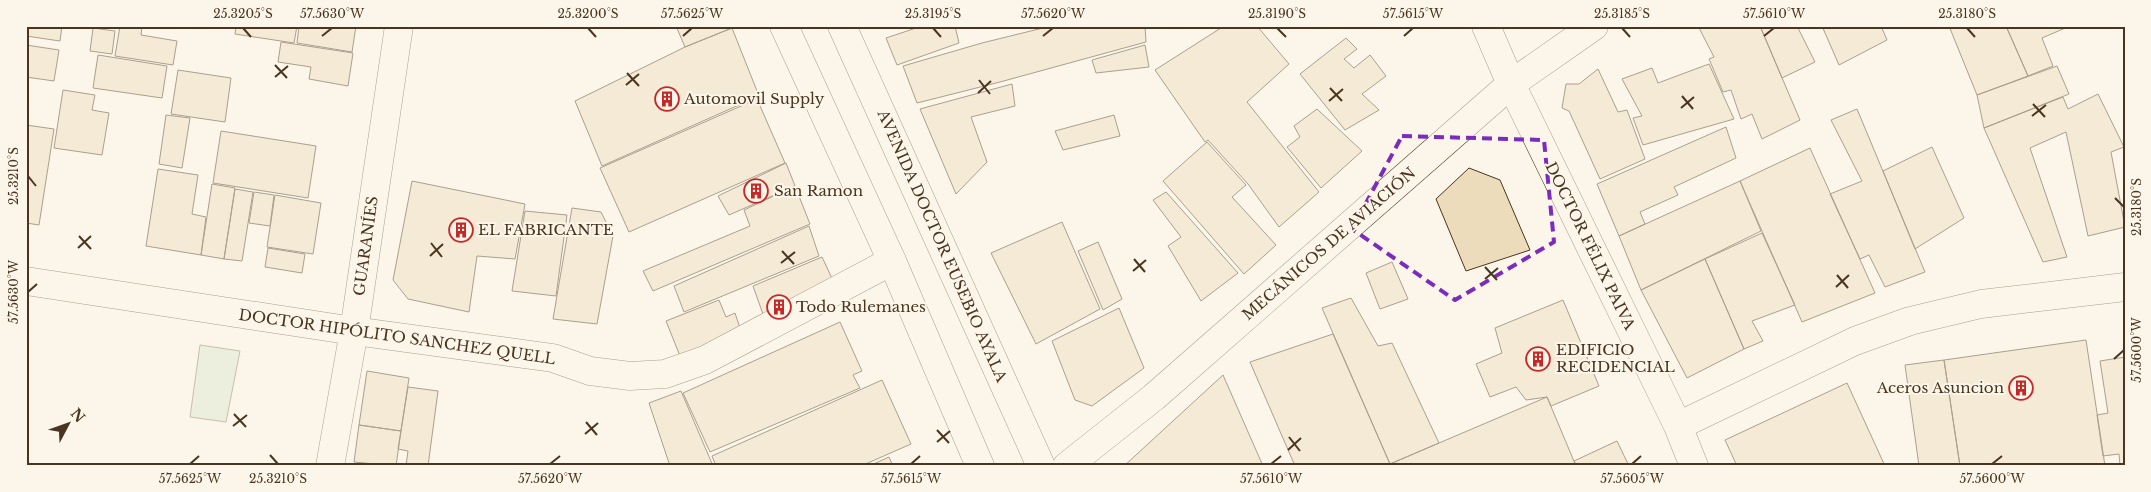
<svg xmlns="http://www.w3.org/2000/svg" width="2151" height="492" viewBox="0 0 2151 492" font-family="'Libre Baskerville',serif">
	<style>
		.green { fill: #dce7d0; stroke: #887966 }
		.building { fill: #ecdcbc; stroke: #4a3520 }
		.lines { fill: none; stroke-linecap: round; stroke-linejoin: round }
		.street-casing { stroke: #4a3520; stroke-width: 29 }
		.secondary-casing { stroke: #4a3520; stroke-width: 29 }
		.highway-casing { stroke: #4a3520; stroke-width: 29 }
		.street { stroke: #fbf6e9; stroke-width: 28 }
		.secondary { stroke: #fbf6e9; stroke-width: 28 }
		.highway { stroke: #fbf6e9; stroke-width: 28 }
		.marked { fill: none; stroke: #7b2cbf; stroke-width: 4; stroke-dasharray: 10 6; stroke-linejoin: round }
		.ticks { fill: none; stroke: #4a3520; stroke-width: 2 }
		.labels { text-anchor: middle; stroke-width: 4; stroke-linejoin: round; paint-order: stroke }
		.poi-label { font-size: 15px; fill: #4a3520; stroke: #fbf6e9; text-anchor: start }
		.street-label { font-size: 15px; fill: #4a3520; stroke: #fbf6e9 }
		.neatline { fill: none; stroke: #4a3520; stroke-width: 2 }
		.ticks-label { font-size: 12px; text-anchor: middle; fill: #4a3520 }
	</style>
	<rect width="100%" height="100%" fill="#fbf6e9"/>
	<!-- green -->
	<path class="green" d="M 200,345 L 240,351 L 226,422 L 190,417 Z"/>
	<!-- building -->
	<path class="building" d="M 26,26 L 62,26 L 60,41 L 26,36 Z
		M 120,26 L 142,26 L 141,35 L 177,41 L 173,65 L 115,56 Z
		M 236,26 L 297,26 L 294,43 L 235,34 Z
		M 299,26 L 356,26 L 352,52 L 297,43 Z
		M 676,26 L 731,26 L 732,28 L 685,47 Z
		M 922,26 L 955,26 L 959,43 L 897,65 L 886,38 Z
		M 1051,26 L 1145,26 L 1146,42 L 1000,82 L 917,103 L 903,66 L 982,43 Z
		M 1224,26 L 1257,26 L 1289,64 L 1247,102 L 1319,192 L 1279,227 L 1248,184 L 1208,140 L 1205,142 L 1155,70 Z
		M 1698,26 L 1760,26 L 1800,120 L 1762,139 L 1752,114 L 1741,119 L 1731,90 L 1723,92 L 1709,59 L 1714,57 Z
		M 1760,26 L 1797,26 L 1815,62 L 1782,78 Z
		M 1822,26 L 1881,26 L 1887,40 L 1839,65 Z
		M 1949,26 L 2006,26 L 2028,76 L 1977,95 Z
		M 2006,26 L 2070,26 L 2042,38 L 2053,66 L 2028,76 Z
		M 93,28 L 115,31 L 112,54 L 90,51 Z
		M 732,28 L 759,96 L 602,166 L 575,101 L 685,47 Z
		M 1346,38 L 1357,49 L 1344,59 L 1354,68 L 1370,55 L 1386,76 L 1362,94 L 1379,110 L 1345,130 L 1300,74 Z
		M 281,42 L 353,53 L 348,86 L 309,79 L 311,67 L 278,62 Z
		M 26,45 L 59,50 L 54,81 L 26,77 Z
		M 1145,45 L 1149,67 L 1096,73 L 1092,60 Z
		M 98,55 L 167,66 L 162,98 L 93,88 Z
		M 1709,64 L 1734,119 L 1643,145 L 1633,118 L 1642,116 L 1622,79 L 1652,68 L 1658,83 Z
		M 2057,66 L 2069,94 L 1984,128 L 1977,95 Z
		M 1598,69 L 1618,112 L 1627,110 L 1645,159 L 1600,179 L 1569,111 L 1562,108 L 1566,84 L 1579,84 Z
		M 178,70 L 231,78 L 225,122 L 171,114 Z
		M 1012,84 L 1015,106 L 971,117 L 987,162 L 956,194 L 920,109 Z
		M 63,90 L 95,95 L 92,110 L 109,113 L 102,155 L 54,148 Z
		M 2098,94 L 2124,147 L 2111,152 L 2125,227 L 2088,236 L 2066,132 L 2030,148 L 2067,257 L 2043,262 L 1984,128 L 2063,97 L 2068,109 Z
		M 757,99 L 785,163 L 629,232 L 600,168 Z
		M 1317,109 L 1362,151 L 1321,188 L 1287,147 L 1300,137 L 1294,126 Z
		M 1857,109 L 1925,272 L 1885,287 L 1869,255 L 1860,259 L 1830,194 L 1862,181 L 1831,120 Z
		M 166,115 L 190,118 L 182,168 L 159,164 Z
		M 1114,115 L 1120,136 L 1063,150 L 1055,131 Z
		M 26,125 L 54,129 L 39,225 L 26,223 Z
		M 1726,127 L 1736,158 L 1674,187 L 1678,195 L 1640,212 L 1645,224 L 1619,236 L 1597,184 Z
		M 221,131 L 316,146 L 308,198 L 213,183 Z
		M 1207,142 L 1246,185 L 1232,197 L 1276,245 L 1244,274 L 1163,181 Z
		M 1932,147 L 1964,218 L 1915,249 L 1883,171 Z
		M 1810,148 L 1875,293 L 1802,322 L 1740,181 Z
		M 786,163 L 795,186 L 729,215 L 718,196 Z
		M 1469,168 L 1500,180 L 1530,250 L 1466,271 L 1436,199 Z
		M 158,169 L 198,175 L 192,214 L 206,217 L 201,255 L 146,246 Z
		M 412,181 L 525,204 L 515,259 L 477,256 L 469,312 L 408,299 L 393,280 Z
		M 1740,181 L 1761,231 L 1641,290 L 1619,236 Z
		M 212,184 L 235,188 L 224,259 L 201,255 Z
		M 795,186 L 810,224 L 653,291 L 643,271 L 750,226 L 744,210 Z
		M 235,189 L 253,192 L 242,261 L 224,259 Z
		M 254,192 L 274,195 L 270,226 L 249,223 Z
		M 1166,192 L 1238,273 L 1201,301 L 1168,246 L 1181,237 L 1153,200 Z
		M 275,195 L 321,203 L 313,254 L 267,247 Z
		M 572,208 L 601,212 L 613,236 L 597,324 L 553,319 Z
		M 525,211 L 567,215 L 556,296 L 512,291 Z
		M 1062,222 L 1100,309 L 1036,344 L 991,253 Z
		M 809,226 L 819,256 L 684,312 L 674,286 Z
		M 1762,233 L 1795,305 L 1752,321 L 1763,341 L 1744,349 L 1705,259 Z
		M 1098,242 L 1122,299 L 1103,310 L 1078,251 Z
		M 268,248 L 305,254 L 302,273 L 265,267 Z
		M 822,257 L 837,289 L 680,356 L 666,321 L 719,300 L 726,317 L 735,313 L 740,328 L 764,317 L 753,286 Z
		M 1705,259 L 1744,349 L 1687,378 L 1641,290 Z
		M 1392,262 L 1408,299 L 1380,309 L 1366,273 Z
		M 1351,298 L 1378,346 L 1392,343 L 1439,443 L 1390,464 L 1322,308 Z
		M 1563,300 L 1599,386 L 1551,406 L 1547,397 L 1526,400 L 1516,387 L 1490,397 L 1476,364 L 1502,353 L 1495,328 Z
		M 1119,308 L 1144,368 L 1092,406 L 1075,400 L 1052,341 Z
		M 840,322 L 862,371 L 853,375 L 860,388 L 710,452 L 683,393 Z
		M 1333,334 L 1390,464 L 1391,466 L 1295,466 L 1250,362 Z
		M 2086,340 L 2105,466 L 1960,466 L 1944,360 Z
		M 2125,357 L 2125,466 L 2120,466 L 2119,454 L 2103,456 L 2097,415 L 2108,413 L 2100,361 Z
		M 1944,360 L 1960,466 L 1919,466 L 1905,365 Z
		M 367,371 L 409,378 L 401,431 L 359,425 Z
		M 1223,375 L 1263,466 L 1124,466 Z
		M 882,380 L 911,444 L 861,466 L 716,466 L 712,456 Z
		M 1847,383 L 1885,466 L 1737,466 L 1725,440 Z
		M 408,387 L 438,391 L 428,466 L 406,466 L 408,451 L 398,449 Z
		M 681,391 L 713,466 L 670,466 L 649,403 Z
		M 1547,397 L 1576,466 L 1390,464 L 1439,443 Z
		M 359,425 L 401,431 L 396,466 L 354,462 Z
		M 1617,441 L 1629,466 L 1577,466 L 1574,461 Z
		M 889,457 L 893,466 L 869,466 Z"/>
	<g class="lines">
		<!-- street casing -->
		<g class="street-casing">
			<path id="street" d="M 1486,26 L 1511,84 L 1678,426 L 1694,466
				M 26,281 L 354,331 L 553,358 L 590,371 L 630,376 L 665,374 L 705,360 L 892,261
				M 1678,426 L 1855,341 L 1910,321 L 1981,304 L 2125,287"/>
		</g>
		<!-- secondary casing -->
		<g class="secondary-casing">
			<path id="secondary" d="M 330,466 L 354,331 L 399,26
				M 1067,466 L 1154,397 L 1511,84 L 1594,26"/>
		</g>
		<!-- highway casing -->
		<g class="highway-casing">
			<path id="highway" d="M 784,26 L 892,261 L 980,466
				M 842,26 L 1041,466"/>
		</g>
		<!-- street -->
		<use href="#street" class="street"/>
		<!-- secondary -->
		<use href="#secondary" class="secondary"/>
		<!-- highway -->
		<use href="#highway" class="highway"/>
	</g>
	<!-- marked area -->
	<path d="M0 0H2151V492H0ZM 1402,136 L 1544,140 L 1554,242 L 1455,300 L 1352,229 Z" fill="#fbf6e9" fill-opacity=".55" fill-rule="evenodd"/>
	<path class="marked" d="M 1402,136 L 1544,140 L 1554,242 L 1455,300 L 1352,229 Z"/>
	<!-- ticks -->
	<path class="ticks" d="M 243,28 L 251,37M 588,28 L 596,37M 933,28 L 941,37M 1277,28 L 1286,37M 1622,28 L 1630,37M 1967,28 L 1975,37M 322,36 L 332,28M 683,36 L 692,28M 1043,36 L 1053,28M 1404,36 L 1413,28M 1764,36 L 1774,28M 275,65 L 287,78M 627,73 L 639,86M 275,77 L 288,66M 979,80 L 990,94M 626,85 L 639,74M 1330,88 L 1342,101M 978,93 L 991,81M 1682,96 L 1693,109M 1329,101 L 1343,89M 2033,104 L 2045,117M 1681,108 L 1694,97M 2032,116 L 2046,105M 28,176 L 36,186M 2115,198 L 2124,207M 79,236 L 91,249M 431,243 L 442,257M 78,248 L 91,236M 782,251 L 794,264M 430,256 L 443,244M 1134,259 L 1145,272M 781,263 L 795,252M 1485,267 L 1497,280M 1133,271 L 1146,260M 1837,275 L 1848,288M 1485,279 L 1498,268M 1836,287 L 1849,275M 28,292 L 37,284M 2114,359 L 2124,350M 234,414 L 246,427M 586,422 L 597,435M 233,426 L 247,415M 937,430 L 949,443M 585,434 L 598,423M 1289,437 L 1300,451M 937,442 L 950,431M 1288,450 L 1301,438M 270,455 L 278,464M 190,464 L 199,456M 550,464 L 560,456M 911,464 L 920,456M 1271,464 L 1281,456M 1632,464 L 1641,456M 1992,464 L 2002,456"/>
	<!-- icons -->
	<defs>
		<g id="building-ring" transform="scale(1.25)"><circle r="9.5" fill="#fbf6e9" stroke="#c62828" stroke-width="1.5"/><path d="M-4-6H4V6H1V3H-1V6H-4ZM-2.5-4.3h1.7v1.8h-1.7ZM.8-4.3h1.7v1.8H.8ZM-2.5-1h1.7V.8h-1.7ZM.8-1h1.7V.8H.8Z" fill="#c62828"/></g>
	</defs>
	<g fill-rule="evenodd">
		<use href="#building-ring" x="667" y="99"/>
		<use href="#building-ring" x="756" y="191"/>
		<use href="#building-ring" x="461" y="230"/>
		<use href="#building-ring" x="779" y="307"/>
		<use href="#building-ring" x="1538" y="359"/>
		<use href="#building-ring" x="2021" y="388"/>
	</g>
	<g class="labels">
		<!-- poi labels -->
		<g class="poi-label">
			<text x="684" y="104">Automovil Supply</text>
			<text x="774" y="196">San Ramon</text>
			<text x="478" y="235">EL FABRICANTE</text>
			<text x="796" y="312">Todo Rulemanes</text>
			<text x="1556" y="355">EDIFICIO<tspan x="1556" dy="17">RECIDENCIAL</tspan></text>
			<text x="2004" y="393" text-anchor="end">Aceros Asuncion</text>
		</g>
		<!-- street labels -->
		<g class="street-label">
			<text transform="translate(1329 244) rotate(-41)" y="5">MECÁNICOS DE AVIACIÓN</text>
			<text transform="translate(366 246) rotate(-82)" y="5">GUARANÍES</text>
			<text transform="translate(942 246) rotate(66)" y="5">AVENIDA DOCTOR EUSEBIO AYALA</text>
			<text transform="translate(1590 246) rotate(64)" y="5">DOCTOR FÉLIX PAIVA</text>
			<text transform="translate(397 337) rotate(8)" y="5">DOCTOR HIPÓLITO SANCHEZ QUELL</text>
		</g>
	</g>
	<!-- border -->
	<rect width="2151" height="492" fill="none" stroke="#fbf6e9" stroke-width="55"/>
	<!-- north arrow -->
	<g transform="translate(68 424) rotate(49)" stroke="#fbf6e9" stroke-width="4" paint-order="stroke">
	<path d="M0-4L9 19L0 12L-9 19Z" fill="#4a3520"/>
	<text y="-8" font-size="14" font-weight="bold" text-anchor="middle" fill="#4a3520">N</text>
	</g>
	<rect x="28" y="28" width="2096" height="436" class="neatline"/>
	<g class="ticks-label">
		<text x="243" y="18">25.3205°S</text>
		<text x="332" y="18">57.5630°W</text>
		<text x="588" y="18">25.3200°S</text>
		<text x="692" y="18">57.5625°W</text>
		<text x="933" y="18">25.3195°S</text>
		<text x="1053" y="18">57.5620°W</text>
		<text x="1277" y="18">25.3190°S</text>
		<text x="1413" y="18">57.5615°W</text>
		<text x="1622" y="18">25.3185°S</text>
		<text x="1774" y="18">57.5610°W</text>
		<text x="1967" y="18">25.3180°S</text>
		<text transform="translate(14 176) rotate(-90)" y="4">25.3210°S</text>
		<text transform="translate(2137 207) rotate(-90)" y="4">25.3180°S</text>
		<text transform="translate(14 292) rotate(-90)" y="4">57.5630°W</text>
		<text transform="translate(2137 350) rotate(-90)" y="4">57.5600°W</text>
		<text x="190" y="483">57.5625°W</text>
		<text x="278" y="483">25.3210°S</text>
		<text x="550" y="483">57.5620°W</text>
		<text x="911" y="483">57.5615°W</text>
		<text x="1271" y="483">57.5610°W</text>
		<text x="1632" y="483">57.5605°W</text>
		<text x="1992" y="483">57.5600°W</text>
	</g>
</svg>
